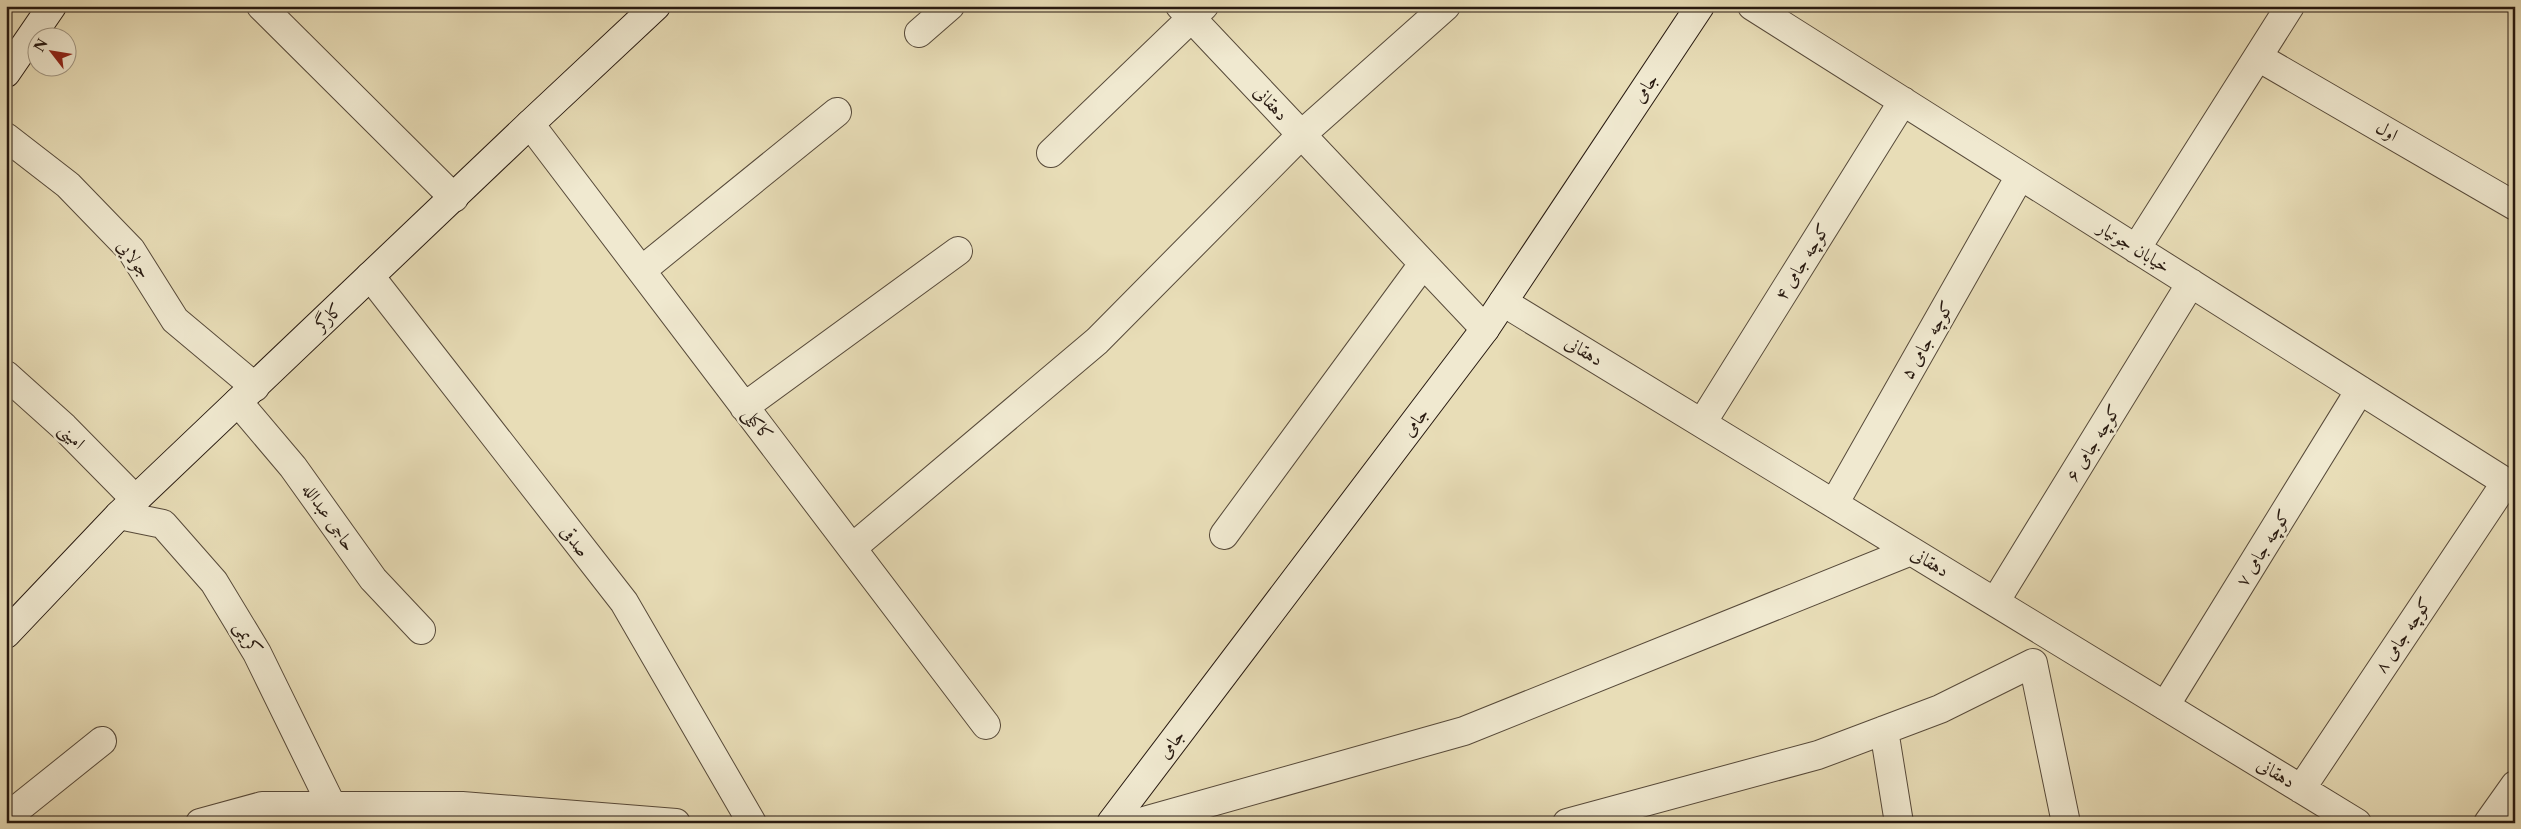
<svg xmlns="http://www.w3.org/2000/svg" width="2521" height="829" viewBox="0 0 2521 829" font-family="'Libre Caslon Text',Amiri,serif">
	<style>
		.lines { fill: none; stroke-linecap: round; stroke-linejoin: round }
		.street-casing { stroke: #574a3a; stroke-width: 30 }
		.secondary-casing { stroke: #271910; stroke-width: 30 }
		.street { stroke: #f0e9d0; stroke-width: 28 }
		.secondary { stroke: #f0e9d0; stroke-width: 28 }
		.labels { text-anchor: middle; stroke-width: 5; stroke-linejoin: round; paint-order: stroke }
		.street-label { font-size: 18px; fill: #271910; stroke: #f0e9d0 }
	</style>
	<rect width="100%" height="100%" fill="#e8ddb7"/>
	<filter id="stains"><feTurbulence type="fractalNoise" baseFrequency=".004" numOctaves="4"/><feColorMatrix values="0 0 0 0 .2 0 0 0 0 .09 0 0 0 0 .02 0 0 0 .5 -.17"/></filter>
	<radialGradient id="worn" r=".72"><stop offset=".6" stop-color="#630" stop-opacity="0"/><stop offset="1" stop-color="#630" stop-opacity=".3"/></radialGradient>
	<g class="lines">
		<!-- street casing -->
		<g class="street-casing">
			<path id="street" d="M 261,6 L 454,198
				M 1180,6 L 1485,329
				M 1752,6 L 2515,488
				M 919,33 L 950,6
				M 2258,57 L 2515,206
				M 530,124 L 986,725
				M 6,137 L 68,185 L 131,250 L 175,320 L 255,387
				M 1051,153 L 1204,6
				M 2136,249 L 2290,6
				M 642,270 L 837,112
				M 370,276 L 624,602 L 752,823
				M 1503,302 L 2357,823
				M 6,375 L 64,427 L 136,500
				M 238,402 L 293,467 L 373,579 L 421,630
				M 744,407 L 958,251
				M 1702,423 L 1903,101
				M 1834,504 L 2020,176
				M 119,515 L 163,524 L 214,582 L 257,653 L 332,806
				M 1224,535 L 1423,264
				M 852,548 L 1097,341 L 1301,135 L 1446,6
				M 1995,602 L 2191,283
				M 2165,706 L 2360,390
				M 1884,730 L 1899,823
				M 2301,789 L 2506,482
				M 6,818 L 102,741
				M 200,823 L 262,806 L 462,806 L 676,823
				M 1137,823 L 1464,731 L 1911,551
				M 1567,823 L 1818,755 L 1940,709 L 2033,663 L 2066,823
				M 2488,823 L 2515,785"/>
		</g>
		<!-- secondary casing -->
		<g class="secondary-casing">
			<path id="secondary" d="M 6,73 L 52,6
				M 6,634 L 119,515 L 530,124 L 656,6
				M 1111,823 L 1485,329 L 1700,6"/>
		</g>
		<!-- street -->
		<use href="#street" class="street"/>
		<!-- secondary -->
		<use href="#secondary" class="secondary"/>
	</g>
	<g class="labels">
		<!-- street labels -->
		<g class="street-label">
			<text transform="translate(1645 88) rotate(-56)" y="6">جامی</text>
			<text transform="translate(1271 103) rotate(47)" y="6">دهقانی</text>
			<text transform="translate(2387 131) rotate(30)" y="6">اول</text>
			<text transform="translate(2134 247) rotate(32)" y="6">خیابان جوتیار</text>
			<text transform="translate(134 259) rotate(53)" y="6">جولایی</text>
			<text transform="translate(1802 262) rotate(-58)" y="6">کوچه جامی ۴</text>
			<text transform="translate(328 317) rotate(-44)" y="6">کارگر</text>
			<text transform="translate(1927 340) rotate(-60)" y="6">کوچه جامی ۵</text>
			<text transform="translate(1584 351) rotate(31)" y="6">دهقانی</text>
			<text transform="translate(1415 422) rotate(-53)" y="6">جامی</text>
			<text transform="translate(758 424) rotate(53)" y="6">کاکیلی</text>
			<text transform="translate(72 436) rotate(45)" y="6">امینی</text>
			<text transform="translate(2093 443) rotate(-58)" y="6">کوچه جامی ۶</text>
			<text transform="translate(329 517) rotate(55)" y="6">حاجی عبدالله</text>
			<text transform="translate(575 541) rotate(52)" y="6">صدقی</text>
			<text transform="translate(2263 548) rotate(-58)" y="6">کوچه جامی ۷</text>
			<text transform="translate(1930 562) rotate(31)" y="6">دهقانی</text>
			<text transform="translate(2403 635) rotate(-56)" y="6">کوچه جامی ۸</text>
			<text transform="translate(248 638) rotate(60)" y="6">کریمی</text>
			<text transform="translate(1171 744) rotate(-53)" y="6">جامی</text>
			<text transform="translate(2276 773) rotate(31)" y="6">دهقانی</text>
		</g>
	</g>
	<!-- margin -->
	<rect width="2521" height="829" fill="none" stroke="#e8ddb7" stroke-width="25"/>
	<rect x="8" y="8" width="2506" height="814" fill="none" stroke="#271910" stroke-width="2.5"/>
	<rect x="12" y="12" width="2496" height="804" fill="none" stroke="#271910"/>
	<!-- north arrow -->
	<g transform="translate(52 52) rotate(301)"><circle r="24" fill="#f0e9d0" stroke="#a09683"/>
	<path d="M0-4L9 19L0 12L-9 19Z" fill="#8f2418"/>
	<text y="-8" font-size="14" font-weight="bold" text-anchor="middle" fill="#271910">N</text>
	</g>
	<rect width="100%" height="100%" filter="url(#stains)"/>
	<rect width="100%" height="100%" fill="url(#worn)"/>
</svg>
